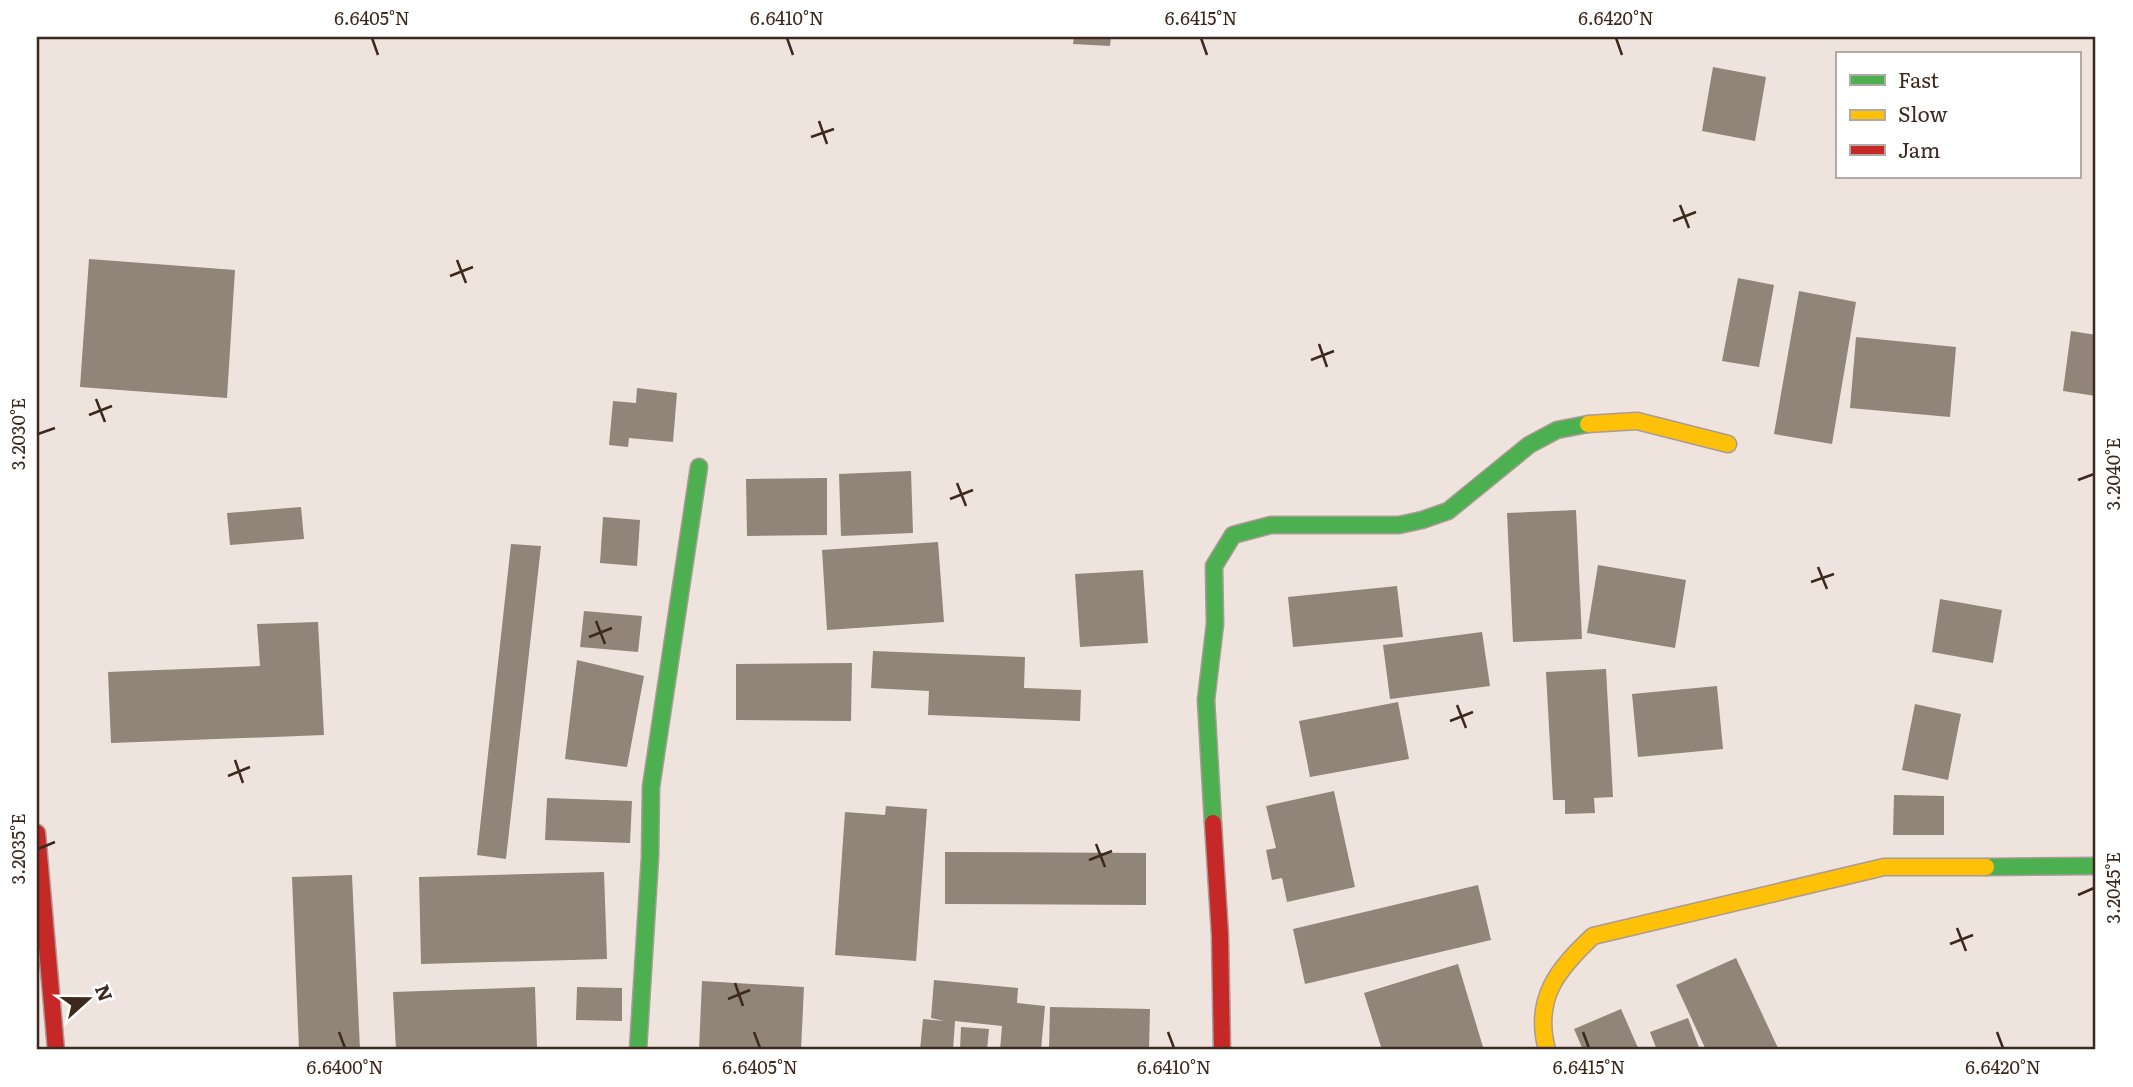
<svg xmlns="http://www.w3.org/2000/svg" width="2133" height="1087" viewBox="0 0 2133 1087" font-family="Literata,serif">
	<style>
		.building { fill: #918479 }
		.lines { fill: none; stroke-linecap: round; stroke-linejoin: round }
		.fast-casing { stroke: #aa9b94; stroke-width: 19 }
		.slow-casing { stroke: #aa9b94; stroke-width: 19 }
		.jam-casing { stroke: #aa9b94; stroke-width: 19 }
		.fast { stroke: #4caf50; stroke-width: 16 }
		.slow { stroke: #ffc107; stroke-width: 16 }
		.jam { stroke: #c62828; stroke-width: 16 }
		.ticks { fill: none; stroke: #3d281d; stroke-width: 2.5 }
		.neatline { fill: none; stroke: #3d281d; stroke-width: 2.5 }
		.ticks-label { font-size: 18px; text-anchor: middle; fill: #3d281d }
	</style>
	<rect width="100%" height="100%" fill="#efe3dd"/>
	<!-- building -->
	<path class="building" d="M 1074,37 L 1111,37 L 1110,46 L 1073,44 Z
		M 1713,67 L 1766,77 L 1755,141 L 1702,131 Z
		M 89,259 L 235,270 L 227,398 L 80,387 Z
		M 1738,278 L 1774,285 L 1759,367 L 1722,361 Z
		M 1799,291 L 1856,302 L 1832,444 L 1774,434 Z
		M 2071,331 L 2096,335 L 2096,396 L 2063,391 Z
		M 1856,337 L 1956,347 L 1950,417 L 1850,408 Z
		M 637,388 L 677,393 L 673,442 L 629,438 L 628,447 L 609,445 L 613,401 L 636,403 Z
		M 911,471 L 913,533 L 841,536 L 839,474 Z
		M 827,478 L 827,535 L 747,536 L 746,479 Z
		M 301,507 L 304,539 L 230,545 L 227,513 Z
		M 1576,510 L 1582,639 L 1513,642 L 1507,513 Z
		M 603,517 L 640,520 L 637,566 L 600,563 Z
		M 938,542 L 944,622 L 827,630 L 822,550 Z
		M 511,544 L 541,546 L 506,859 L 477,855 Z
		M 1598,565 L 1686,580 L 1675,648 L 1587,633 Z
		M 1143,570 L 1148,643 L 1080,647 L 1075,574 Z
		M 1397,586 L 1403,637 L 1293,647 L 1288,597 Z
		M 1940,599 L 2002,610 L 1993,663 L 1932,652 Z
		M 584,611 L 642,616 L 638,652 L 580,647 Z
		M 318,622 L 324,735 L 111,743 L 108,672 L 260,666 L 257,624 Z
		M 1482,632 L 1490,686 L 1390,699 L 1383,645 Z
		M 873,651 L 1025,657 L 1024,688 L 1081,690 L 1080,721 L 928,715 L 929,691 L 871,688 Z
		M 577,660 L 644,676 L 627,767 L 565,759 Z
		M 852,663 L 851,721 L 736,720 L 736,664 Z
		M 1606,669 L 1613,797 L 1594,798 L 1595,813 L 1565,814 L 1565,800 L 1553,800 L 1546,672 Z
		M 1717,686 L 1723,749 L 1638,757 L 1632,694 Z
		M 1398,702 L 1409,759 L 1310,777 L 1299,721 Z
		M 1915,704 L 1961,714 L 1948,780 L 1902,770 Z
		M 1334,791 L 1355,887 L 1287,902 L 1282,878 L 1272,880 L 1266,850 L 1276,848 L 1266,806 Z
		M 1894,795 L 1944,796 L 1944,835 L 1893,835 Z
		M 547,798 L 632,801 L 630,843 L 545,840 Z
		M 886,806 L 927,809 L 916,961 L 835,955 L 845,812 L 885,815 Z
		M 945,852 L 1146,853 L 1146,905 L 945,904 Z
		M 604,872 L 607,959 L 421,964 L 419,877 Z
		M 352,875 L 360,1050 L 299,1050 L 292,877 Z
		M 1478,885 L 1491,940 L 1305,984 L 1293,929 Z
		M 1736,958 L 1778,1048 L 1773,1050 L 1706,1050 L 1676,985 Z
		M 1458,964 L 1483,1047 L 1472,1050 L 1382,1050 L 1364,993 Z
		M 934,980 L 1018,988 L 1017,1003 L 1045,1006 L 1041,1050 L 1000,1050 L 1002,1026 L 955,1021 L 953,1050 L 920,1050 L 923,1019 L 944,1021 L 931,1018 Z
		M 702,981 L 804,987 L 801,1050 L 699,1050 Z
		M 535,987 L 537,1048 L 396,1050 L 393,992 Z
		M 577,987 L 622,988 L 622,1021 L 576,1020 Z
		M 1050,1007 L 1150,1009 L 1149,1050 L 1049,1050 Z
		M 1621,1009 L 1639,1050 L 1583,1050 L 1574,1029 Z
		M 1688,1018 L 1700,1050 L 1657,1050 L 1650,1032 Z
		M 961,1027 L 989,1029 L 987,1050 L 960,1050 Z"/>
	<g class="lines">
		<!-- fast casing -->
		<g class="fast-casing">
			<path id="fast" d="M 1213,823 L 1206,700 L 1215,624 L 1214,566 L 1233,535 L 1271,525 L 1399,525 L 1422,520 L 1448,511 L 1529,445 L 1557,430 L 1588,424
				M 1986,867 L 2096,866
				M 638,1050 L 650,857 L 651,787 L 699,467"/>
		</g>
		<!-- slow casing -->
		<g class="slow-casing">
			<path id="slow" d="M 1588,424 L 1637,421 L 1728,444
				M 1547,1050 C 1533,998 1558,969 1593,936 L 1884,867 L 1986,867"/>
		</g>
		<!-- jam casing -->
		<g class="jam-casing">
			<path id="jam" d="M 1213,823 L 1220,935 L 1222,1050
				M 37,833 L 56,1050"/>
		</g>
		<!-- fast -->
		<use href="#fast" class="fast"/>
		<!-- slow -->
		<use href="#slow" class="slow"/>
		<!-- jam -->
		<use href="#jam" class="jam"/>
	</g>
	<!-- ticks -->
	<path class="ticks" d="M 372,38 L 378,55M 787,38 L 793,55M 1201,38 L 1207,55M 1616,38 L 1622,55M 819,121 L 827,144M 811,137 L 834,129M 1680,205 L 1689,228M 1673,221 L 1696,212M 457,260 L 466,283M 450,276 L 473,267M 1319,344 L 1327,367M 1311,360 L 1334,351M 96,399 L 105,422M 89,415 L 112,406M 38,434 L 55,428M 2078,480 L 2094,474M 957,483 L 966,506M 950,499 L 973,490M 1818,567 L 1827,589M 1811,582 L 1834,574M 596,621 L 605,644M 589,637 L 612,628M 1457,705 L 1466,728M 1450,721 L 1473,712M 235,760 L 243,783M 228,776 L 250,767M 1096,844 L 1105,867M 38,849 L 55,842M 1089,860 L 1112,851M 2078,895 L 2094,888M 1957,928 L 1966,951M 1950,944 L 1973,935M 735,983 L 743,1006M 728,999 L 750,990M 339,1032 L 345,1048M 754,1032 L 760,1048M 1168,1032 L 1174,1048M 1583,1032 L 1589,1048M 1997,1032 L 2003,1048"/>
	<!-- border -->
	<rect width="2133" height="1087" fill="none" stroke="#ffffff" stroke-width="77"/>
	<!-- legend -->
	<rect x="1836" y="52" width="245" height="126" fill="#ffffff" stroke="#b1a9a5" stroke-width="2"/>
	<rect x="1850" y="75" width="35" height="10" fill="#4caf50" stroke="#b1a9a5" stroke-width="2"/>
	<text x="1898" y="88" font-size="21" fill="#3d281d">Fast</text>
	<rect x="1850" y="110" width="35" height="10" fill="#ffc107" stroke="#b1a9a5" stroke-width="2"/>
	<text x="1898" y="122" font-size="21" fill="#3d281d">Slow</text>
	<rect x="1850" y="145" width="35" height="10" fill="#c62828" stroke="#b1a9a5" stroke-width="2"/>
	<text x="1898" y="158" font-size="21" fill="#3d281d">Jam</text>
	<!-- north arrow -->
	<g transform="translate(88 999) rotate(69)" stroke="#ffffff" stroke-width="5" paint-order="stroke">
	<path d="M0-5L12 26L0 18L-12 26Z" fill="#3d281d"/>
	<text y="-10" font-size="19" font-weight="bold" text-anchor="middle" fill="#3d281d">N</text>
	</g>
	<rect x="38" y="38" width="2056" height="1010" class="neatline"/>
	<g class="ticks-label">
		<text x="372" y="25">6.6405°N</text>
		<text x="787" y="25">6.6410°N</text>
		<text x="1201" y="25">6.6415°N</text>
		<text x="1616" y="25">6.6420°N</text>
		<text transform="translate(19 434) rotate(-90)" y="6">3.2030°E</text>
		<text transform="translate(2114 474) rotate(-90)" y="6">3.2040°E</text>
		<text transform="translate(19 849) rotate(-90)" y="6">3.2035°E</text>
		<text transform="translate(2114 888) rotate(-90)" y="6">3.2045°E</text>
		<text x="345" y="1074">6.6400°N</text>
		<text x="760" y="1074">6.6405°N</text>
		<text x="1174" y="1074">6.6410°N</text>
		<text x="1589" y="1074">6.6415°N</text>
		<text x="2003" y="1074">6.6420°N</text>
	</g>
</svg>
